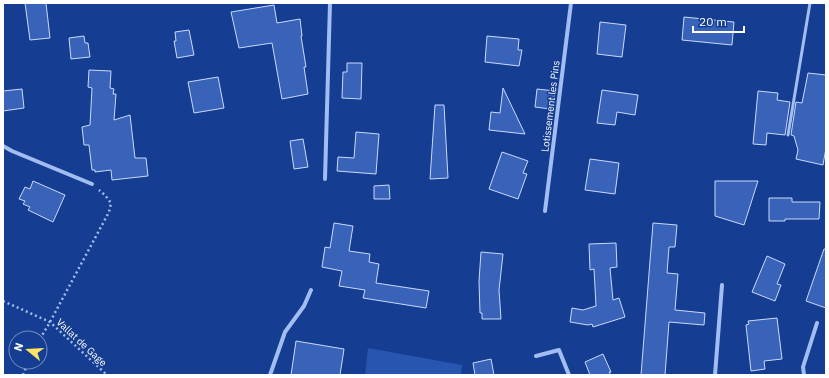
<svg xmlns="http://www.w3.org/2000/svg" width="829" height="378" viewBox="0 0 829 378" font-family="'IBM Plex Sans',sans-serif">
	<style>
		.green { fill: #2755b0 }
		.building { fill: #3963b8; stroke: #c9dafc }
		.lines { fill: none; stroke-linecap: round; stroke-linejoin: round }
		.path { stroke: #a2bdf1; stroke-width: 2.5; stroke-dasharray: 2 3; stroke-linecap: butt }
		.service { stroke: #a2bdf1; stroke-width: 3 }
		.minor { stroke: #a2bdf1; stroke-width: 4 }
		.labels { text-anchor: middle; stroke-width: 3; stroke-linejoin: round; paint-order: stroke }
		.street-label { font-size: 10px; fill: #fff; stroke: #153d91 }
	</style>
	<rect width="100%" height="100%" fill="#153d91"/>
	<!-- green -->
	<path class="green" d="M 368,348 L 462,365 L 461,375 L 365,375 Z"/>
	<!-- building -->
	<path class="building" d="M 25,3 L 46,3 L 50,38 L 30,40 Z
		M 274,5 L 277,23 L 300,19 L 302,36 L 301,36 L 306,67 L 304,67 L 308,94 L 282,99 L 272,43 L 239,48 L 231,12 Z
		M 684,17 L 734,22 L 732,45 L 682,40 Z
		M 600,22 L 626,25 L 622,57 L 597,54 Z
		M 189,30 L 194,55 L 177,58 L 174,41 L 176,41 L 175,32 Z
		M 84,36 L 85,43 L 88,43 L 90,57 L 71,59 L 69,38 Z
		M 487,36 L 519,39 L 518,50 L 522,50 L 519,66 L 485,62 Z
		M 347,63 L 362,63 L 361,99 L 342,98 L 343,72 L 347,72 Z
		M 89,70 L 111,71 L 110,88 L 114,89 L 113,94 L 116,94 L 114,120 L 130,115 L 135,158 L 146,158 L 148,176 L 112,180 L 111,170 L 95,172 L 95,170 L 92,170 L 89,145 L 84,145 L 82,127 L 90,125 L 92,88 L 88,87 Z
		M 808,73 L 826,75 L 826,148 L 823,165 L 796,159 L 798,150 L 794,136 L 791,135 L 796,102 L 802,103 Z
		M 218,77 L 224,108 L 194,113 L 188,82 Z
		M 503,88 L 525,134 L 489,130 L 491,112 L 500,113 Z
		M 22,89 L 24,108 L 3,111 L 3,91 Z
		M 537,89 L 555,91 L 553,104 L 550,104 L 550,109 L 535,107 Z
		M 602,90 L 638,95 L 635,115 L 617,112 L 615,125 L 597,123 Z
		M 758,91 L 778,93 L 777,100 L 790,102 L 785,135 L 767,133 L 766,145 L 753,144 Z
		M 435,105 L 444,105 L 448,178 L 430,179 Z
		M 356,132 L 379,134 L 376,174 L 337,171 L 338,157 L 354,158 Z
		M 303,139 L 308,167 L 294,169 L 290,141 Z
		M 502,152 L 528,161 L 523,173 L 527,174 L 518,199 L 489,189 Z
		M 590,159 L 619,163 L 615,194 L 585,190 Z
		M 33,181 L 65,195 L 53,222 L 28,210 L 30,207 L 23,204 L 25,201 L 19,199 L 25,187 L 30,189 Z
		M 715,181 L 758,181 L 744,225 L 715,216 Z
		M 389,185 L 390,199 L 374,199 L 374,186 Z
		M 769,198 L 792,198 L 792,202 L 820,202 L 819,219 L 785,219 L 785,221 L 769,221 Z
		M 334,223 L 353,226 L 349,251 L 370,254 L 369,262 L 379,264 L 376,283 L 429,291 L 426,308 L 363,298 L 365,290 L 339,286 L 342,271 L 322,267 L 325,247 L 330,248 Z
		M 653,223 L 677,225 L 675,247 L 669,247 L 667,273 L 678,274 L 675,310 L 705,313 L 704,325 L 669,322 L 665,375 L 641,375 Z
		M 616,243 L 617,267 L 610,268 L 613,300 L 619,298 L 625,317 L 593,327 L 592,324 L 588,325 L 570,322 L 572,308 L 583,310 L 596,306 L 594,269 L 590,270 L 589,244 Z
		M 824,249 L 826,249 L 826,308 L 806,301 Z
		M 481,252 L 503,254 L 499,290 L 501,319 L 482,319 L 482,313 L 480,313 L 479,281 Z
		M 767,256 L 785,264 L 777,284 L 781,285 L 775,301 L 752,292 Z
		M 777,318 L 782,359 L 764,361 L 765,369 L 751,371 L 746,325 L 749,324 L 748,321 Z
		M 296,341 L 344,349 L 340,375 L 291,375 Z
		M 603,354 L 611,372 L 609,372 L 611,375 L 590,375 L 585,362 Z
		M 491,359 L 494,375 L 475,375 L 473,363 Z"/>
	<g class="lines">
		<!-- path -->
		<path class="path" d="M 3,301 L 50,322 L 107,375
			M 40,339 L 50,322 L 109,212 L 111,203 L 105,195 L 99,190
			M 23,375 L 28,362"/>
		<!-- service -->
		<path class="service" d="M 788,135 L 810,3"/>
		<!-- minor -->
		<path class="minor" d="M 3,146 L 12,151 L 92,184
			M 325,179 L 330,3
			M 545,211 L 571,3
			M 536,356 L 559,350 L 569,375
			M 270,375 L 285,332 L 304,306 L 311,290
			M 715,375 L 722,285
			M 804,375 L 803,367 L 817,323"/>
	</g>
	<g class="labels">
		<!-- street labels -->
		<g class="street-label">
			<text transform="translate(550 106) rotate(-83)" y="4">Lotissement les Pins</text>
			<text transform="translate(82 342) rotate(43)" y="4">Vallat de Gage</text>
		</g>
	</g>
	<!-- border -->
	<rect width="829" height="378" fill="none" stroke="#ffffff" stroke-width="8"/>
	<!-- north arrow -->
	<g transform="translate(28 350) rotate(288)"><circle r="19" fill="#153d91" stroke="#738bbd"/>
	<path d="M0-3L7 15L0 10L-7 15Z" fill="#ffe362"/>
	<text y="-6" font-size="11" font-weight="bold" text-anchor="middle" fill="#ffffff">N</text>
	</g>
	<!-- scale -->
	<path d="M693 26v6h51v-6" fill="none" stroke="#ffffff" stroke-width="2"/>
	<text x="699" y="26" font-size="12" fill="#ffffff" stroke="#153d91" stroke-width="3" paint-order="stroke">20 m</text>
</svg>
